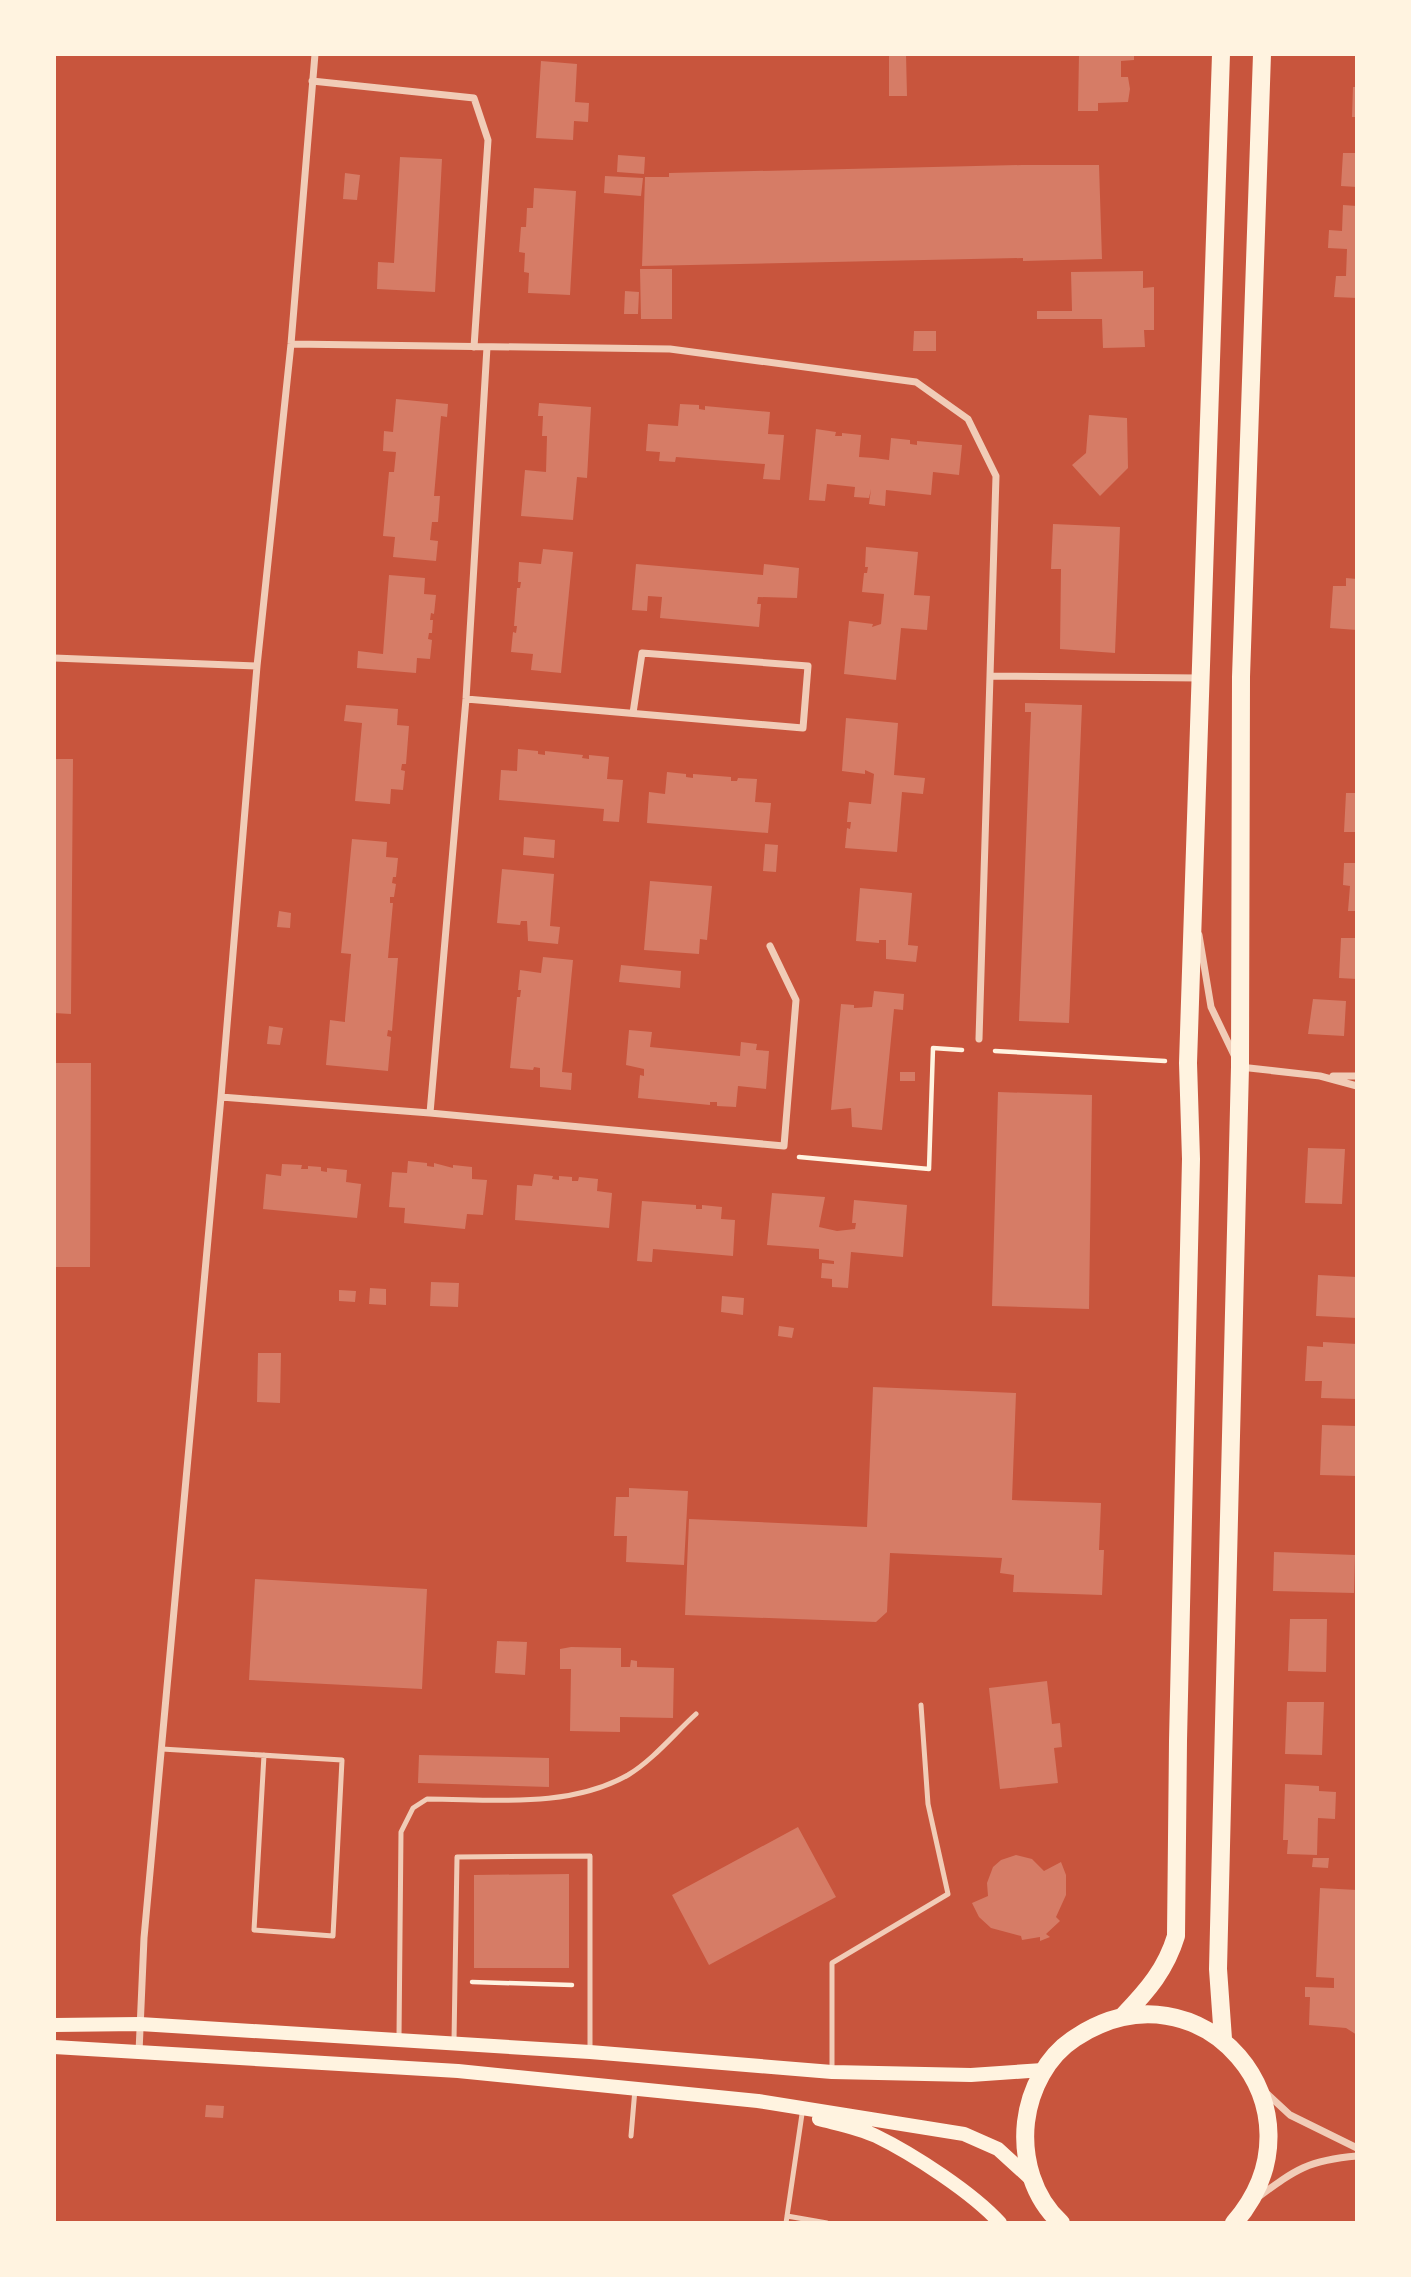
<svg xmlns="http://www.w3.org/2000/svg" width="1411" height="2277" viewBox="0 0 1411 2277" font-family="'Space Grotesk',sans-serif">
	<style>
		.building { fill: #d67c66 }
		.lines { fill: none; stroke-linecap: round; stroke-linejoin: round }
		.path { stroke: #fff3e0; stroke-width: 4.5 }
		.service { stroke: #f1ccb7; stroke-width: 5 }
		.minor { stroke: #f1ccb7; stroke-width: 7 }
		.secondary { stroke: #fff3e0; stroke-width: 14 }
		.primary { stroke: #fff3e0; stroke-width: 18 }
	</style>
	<rect width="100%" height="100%" fill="#c8553d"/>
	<!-- building -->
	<path class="building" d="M 889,54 L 906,54 L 907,96 L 889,96 Z
		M 1079,54 L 1134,54 L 1134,60 L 1121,61 L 1121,77 L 1128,77 L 1130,89 L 1128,102 L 1098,103 L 1098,111 L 1078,111 Z
		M 541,61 L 577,64 L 575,102 L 589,103 L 588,122 L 574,121 L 573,140 L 536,138 Z
		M 1353,87 L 1357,87 L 1357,117 L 1352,117 Z
		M 1343,153 L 1357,153 L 1357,187 L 1341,186 Z
		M 618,155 L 645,157 L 644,174 L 617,172 Z
		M 400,157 L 442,159 L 435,292 L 377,289 L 378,262 L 394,263 Z
		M 1022,165 L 1099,165 L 1102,259 L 1023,261 L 1023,258 L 642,266 L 645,177 L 669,177 L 669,173 Z
		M 345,173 L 360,175 L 357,200 L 343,199 Z
		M 605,176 L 643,178 L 641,196 L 604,193 Z
		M 534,188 L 576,191 L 570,295 L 528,293 L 529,273 L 524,272 L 525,253 L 519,252 L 521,227 L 526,227 L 527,208 L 533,208 Z
		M 1343,205 L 1357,206 L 1357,298 L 1334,297 L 1336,276 L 1346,276 L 1347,249 L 1328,248 L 1329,230 L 1342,231 Z
		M 640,269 L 672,269 L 672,319 L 641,319 Z
		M 1143,271 L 1143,288 L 1154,287 L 1154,330 L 1144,330 L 1145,347 L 1103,348 L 1102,319 L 1037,319 L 1037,311 L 1072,311 L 1071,272 Z
		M 625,291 L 639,292 L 638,314 L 624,314 Z
		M 914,331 L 936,331 L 936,351 L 913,351 Z
		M 396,399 L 448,404 L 447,417 L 441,416 L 434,496 L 440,496 L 438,522 L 432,522 L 430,540 L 438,541 L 436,561 L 393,557 L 395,537 L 383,536 L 389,472 L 394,472 L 396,452 L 383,451 L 384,431 L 393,432 Z
		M 539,403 L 591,407 L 587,478 L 577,477 L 573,520 L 521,516 L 525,470 L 546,472 L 547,436 L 542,436 L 543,416 L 538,416 Z
		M 680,404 L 699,405 L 699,409 L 705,410 L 705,406 L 770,412 L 768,434 L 784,435 L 780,480 L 763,479 L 765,464 L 676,457 L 675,462 L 659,461 L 660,452 L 646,451 L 648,424 L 678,426 Z
		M 1089,415 L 1127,418 L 1128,468 L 1100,496 L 1072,465 L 1086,453 Z
		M 816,429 L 836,432 L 835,436 L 842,436 L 842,433 L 861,435 L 859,457 L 874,458 L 889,460 L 891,438 L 910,440 L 910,444 L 917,445 L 917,441 L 962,445 L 959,475 L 933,472 L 931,495 L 886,490 L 885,506 L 869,504 L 871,489 L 869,498 L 854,497 L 855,487 L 827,484 L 825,501 L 809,500 Z
		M 1053,524 L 1120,527 L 1115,653 L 1060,649 L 1061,569 L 1051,569 Z
		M 866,547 L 918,552 L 914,595 L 930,596 L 927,630 L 901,628 L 896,680 L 844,674 L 849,621 L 873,624 L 872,627 L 881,624 L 884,594 L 862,592 L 864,573 L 867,573 L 868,567 L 865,567 Z
		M 543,549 L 573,552 L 561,673 L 531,670 L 533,654 L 511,652 L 513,632 L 516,633 L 517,626 L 514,626 L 517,588 L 520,588 L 521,582 L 518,582 L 519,562 L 541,564 Z
		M 636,564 L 763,575 L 764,564 L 799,568 L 797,598 L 758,597 L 757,604 L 761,604 L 759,627 L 660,618 L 662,597 L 648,596 L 647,611 L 632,610 Z
		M 389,575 L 425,578 L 424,594 L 436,595 L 434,614 L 431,613 L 430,620 L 433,620 L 432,633 L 429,633 L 428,639 L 432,640 L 430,659 L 417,658 L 416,673 L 357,668 L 358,651 L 383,654 Z
		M 1346,578 L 1357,579 L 1357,630 L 1330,628 L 1333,586 L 1346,586 Z
		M 1025,703 L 1082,705 L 1069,1023 L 1019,1021 L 1031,712 L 1025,712 Z
		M 346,705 L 398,709 L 397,725 L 409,726 L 406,764 L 402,764 L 401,770 L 405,771 L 403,790 L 391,789 L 390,804 L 355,801 L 362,723 L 344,721 Z
		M 846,718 L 898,723 L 894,775 L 925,778 L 923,794 L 902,792 L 897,852 L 845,848 L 847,828 L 850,829 L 851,822 L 847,822 L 849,802 L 871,804 L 874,774 L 865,770 L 865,774 L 842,771 Z
		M 518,749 L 538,751 L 538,754 L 545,755 L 545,751 L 583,755 L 582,758 L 589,759 L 589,755 L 609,757 L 607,779 L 623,780 L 619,822 L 603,821 L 604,809 L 499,800 L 501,770 L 517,771 Z
		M 54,759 L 73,759 L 71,1014 L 54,1013 Z
		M 667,772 L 686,774 L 686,777 L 693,778 L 693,774 L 731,777 L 731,781 L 737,781 L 738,778 L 757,779 L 755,802 L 771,803 L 768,833 L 647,823 L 649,792 L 665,794 Z
		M 1346,793 L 1357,793 L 1357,832 L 1344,832 Z
		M 524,837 L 555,840 L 554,858 L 523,855 Z
		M 352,839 L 387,842 L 386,857 L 398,858 L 396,877 L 393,877 L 392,883 L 396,884 L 394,897 L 390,897 L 390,903 L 393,903 L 388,958 L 398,958 L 392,1031 L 388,1030 L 387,1036 L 391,1037 L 388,1071 L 326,1065 L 330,1020 L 345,1022 L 345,1019 L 351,954 L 341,953 Z
		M 765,844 L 778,845 L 776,872 L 763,871 Z
		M 1344,863 L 1357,863 L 1357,911 L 1348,911 L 1350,886 L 1343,885 Z
		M 502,869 L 554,874 L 550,926 L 560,927 L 558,944 L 528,941 L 527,921 L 521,921 L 520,925 L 497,923 Z
		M 650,881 L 712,886 L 707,940 L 700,939 L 699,954 L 644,950 Z
		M 860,888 L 912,893 L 908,945 L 918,946 L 916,962 L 886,959 L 886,940 L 879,940 L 879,943 L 856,941 Z
		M 279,911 L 291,913 L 290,928 L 277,927 Z
		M 1341,938 L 1357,938 L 1357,979 L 1339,978 Z
		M 543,957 L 573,960 L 562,1072 L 572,1073 L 571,1090 L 540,1087 L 540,1068 L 534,1067 L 533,1070 L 510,1068 L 517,997 L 520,997 L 521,990 L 518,990 L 520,970 L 541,973 Z
		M 621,965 L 681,971 L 680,988 L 619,982 Z
		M 874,991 L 904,994 L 903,1010 L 894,1009 L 882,1130 L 852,1127 L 851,1108 L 831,1110 L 841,1004 L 854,1005 L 854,1008 L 872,1007 Z
		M 1313,999 L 1346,1001 L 1344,1036 L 1308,1034 Z
		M 269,1026 L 283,1028 L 280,1045 L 267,1044 Z
		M 629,1030 L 652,1032 L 650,1047 L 740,1056 L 741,1042 L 757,1044 L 756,1050 L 769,1051 L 766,1089 L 738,1086 L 736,1107 L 717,1106 L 717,1102 L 710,1102 L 710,1105 L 638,1098 L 640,1075 L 644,1076 L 644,1069 L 626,1065 Z
		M 54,1063 L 91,1063 L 90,1267 L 54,1267 Z
		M 900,1072 L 915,1072 L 915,1081 L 900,1081 Z
		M 998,1092 L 1092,1095 L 1089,1309 L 992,1306 Z
		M 1308,1148 L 1345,1149 L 1342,1204 L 1305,1203 Z
		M 408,1161 L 427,1163 L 427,1166 L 434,1167 L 434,1163 L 453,1168 L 453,1165 L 472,1167 L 472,1179 L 487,1180 L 483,1215 L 467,1214 L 465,1229 L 404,1223 L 405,1208 L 389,1207 L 392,1172 L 407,1173 Z
		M 282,1164 L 302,1165 L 301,1169 L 308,1169 L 308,1166 L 321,1167 L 321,1171 L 327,1172 L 327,1168 L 347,1170 L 346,1182 L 361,1184 L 357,1218 L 263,1209 L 266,1174 L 281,1176 Z
		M 534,1174 L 553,1176 L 552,1179 L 559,1180 L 559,1176 L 572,1177 L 572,1181 L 578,1181 L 579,1177 L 598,1179 L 597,1191 L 612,1193 L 609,1228 L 515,1220 L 517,1185 L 532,1186 Z
		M 772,1193 L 825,1197 L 819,1227 L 837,1231 L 855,1229 L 856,1223 L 852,1223 L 854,1200 L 907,1205 L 903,1257 L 851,1252 L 848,1288 L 832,1287 L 832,1279 L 821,1278 L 822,1263 L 834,1264 L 834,1261 L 819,1259 L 819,1249 L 767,1245 Z
		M 642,1201 L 696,1205 L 696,1209 L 702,1209 L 702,1205 L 722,1207 L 721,1219 L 735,1220 L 733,1256 L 653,1249 L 652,1262 L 637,1261 Z
		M 1318,1275 L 1357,1277 L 1357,1318 L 1316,1316 Z
		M 431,1282 L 459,1283 L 458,1307 L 430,1306 Z
		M 370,1288 L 386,1289 L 386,1305 L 369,1304 Z
		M 339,1290 L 356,1291 L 355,1302 L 339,1301 Z
		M 722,1296 L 744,1298 L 743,1315 L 721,1312 Z
		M 779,1326 L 794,1328 L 792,1338 L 778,1336 Z
		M 1323,1342 L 1357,1344 L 1357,1399 L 1321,1398 L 1322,1381 L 1305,1381 L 1307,1346 L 1323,1347 Z
		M 258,1353 L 281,1353 L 280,1403 L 257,1402 Z
		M 873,1387 L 1016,1393 L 1012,1500 L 1101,1503 L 1099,1550 L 1104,1550 L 1102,1595 L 1013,1592 L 1014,1575 L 1000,1573 L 1002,1558 L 890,1553 L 887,1612 L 876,1622 L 685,1615 L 689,1519 L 867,1527 Z
		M 1322,1425 L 1357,1426 L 1357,1476 L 1320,1475 Z
		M 629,1488 L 688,1491 L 684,1565 L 626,1562 L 627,1536 L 614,1536 L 616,1497 L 629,1497 Z
		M 1274,1552 L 1355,1555 L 1354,1593 L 1273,1591 Z
		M 255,1579 L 427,1589 L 422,1689 L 249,1680 Z
		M 1290,1619 L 1327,1619 L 1326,1672 L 1288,1671 Z
		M 497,1641 L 527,1642 L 525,1675 L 495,1673 Z
		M 571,1647 L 621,1648 L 621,1667 L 630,1667 L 631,1660 L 637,1661 L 637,1667 L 674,1668 L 673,1718 L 620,1717 L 620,1732 L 570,1731 L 571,1669 L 560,1669 L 560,1649 Z
		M 1047,1681 L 1052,1724 L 1060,1723 L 1062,1747 L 1054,1748 L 1058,1783 L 1000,1789 L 989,1688 Z
		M 1287,1702 L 1324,1702 L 1322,1755 L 1285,1754 Z
		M 419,1755 L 549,1758 L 549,1787 L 418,1783 Z
		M 1285,1784 L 1319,1786 L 1319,1791 L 1336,1792 L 1335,1819 L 1318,1818 L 1317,1855 L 1287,1854 L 1288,1840 L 1283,1840 Z
		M 798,1827 L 836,1897 L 709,1965 L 672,1895 Z
		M 1016,1855 L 1032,1859 L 1044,1871 L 1061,1862 L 1066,1875 L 1066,1895 L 1056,1917 L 1060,1921 L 1046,1934 L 1050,1937 L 1040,1941 L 1040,1937 L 1022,1940 L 1021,1936 L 991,1928 L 979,1917 L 972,1903 L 988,1896 L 987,1883 L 993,1867 L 1001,1860 Z
		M 1313,1858 L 1329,1858 L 1328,1868 L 1312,1867 Z
		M 569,1874 L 569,1968 L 474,1968 L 474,1875 Z
		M 1320,1888 L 1357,1890 L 1357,2035 L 1346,2028 L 1309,2025 L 1310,1997 L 1305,1997 L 1305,1987 L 1334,1988 L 1334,1978 L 1316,1977 Z
		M 206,2105 L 224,2106 L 223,2118 L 205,2117 Z"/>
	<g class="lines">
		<!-- path -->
		<path class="path" d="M 995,1051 L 1165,1061
			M 799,1157 L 929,1169 L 933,1048 L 962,1050
			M 472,1982 L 572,1985"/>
		<!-- service -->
		<path class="service" d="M 162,1749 L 342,1760 L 333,1936 L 254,1930 L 264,1755
			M 399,2037 L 401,1832 L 413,1808 L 427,1799 C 493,1799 568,1809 628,1775 C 653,1760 675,1733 696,1714
			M 454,2041 L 457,1857 L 590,1856 L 590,2049
			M 832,2069 L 832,1963 L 948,1894 L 928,1804 L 921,1705
			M 631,2136 L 635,2089
			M 787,2216 L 827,2223
			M 786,2223 L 802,2114"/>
		<!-- minor -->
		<path class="minor" d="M 312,81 L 474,98 L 488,140 L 474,347
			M 291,344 L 670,349 L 916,382 L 968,419 L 996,476 L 990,676 L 1199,678
			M 54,658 L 257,666
			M 466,699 L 803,728 L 808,666 L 642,653 L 633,713
			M 1199,935 L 1211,1007 L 1235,1057
			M 979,1039 L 990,676
			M 1240,1067 L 1320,1076 L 1357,1086
			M 1333,1076 L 1357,1076
			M 221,1097 L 430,1113 L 784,1146 L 796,1000 L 770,946
			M 430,1113 L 466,699 L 487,347
			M 139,2052 L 144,1938 L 221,1097 L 257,666 L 291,344 L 315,54
			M 1263,2090 L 1290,2115 L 1357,2148
			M 1257,2198 C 1295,2170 1308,2160 1357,2156"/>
		<!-- secondary -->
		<path class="secondary" d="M 54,2025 L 140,2024 L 590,2052 L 832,2072 L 971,2075 L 1043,2070
			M 54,2047 L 458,2071 L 758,2101 L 964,2134 L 998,2149 L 1031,2179
			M 819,2119 C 838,2124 859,2128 876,2136 C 913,2154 973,2193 1000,2223"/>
		<!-- primary -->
		<path class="primary" d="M 1124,2015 C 1148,1990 1166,1969 1176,1936 L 1178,1741 L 1191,1159 L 1188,1063 L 1221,54
			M 1223,2039 L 1218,1969 L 1240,1067 L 1241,677 L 1262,54
			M 1061,2223 C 1033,2198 1022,2158 1026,2122 C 1030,2089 1047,2056 1075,2038 C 1200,1955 1333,2109 1234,2223"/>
	</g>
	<!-- border -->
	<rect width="1411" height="2277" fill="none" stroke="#fff3e0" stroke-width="112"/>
</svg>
